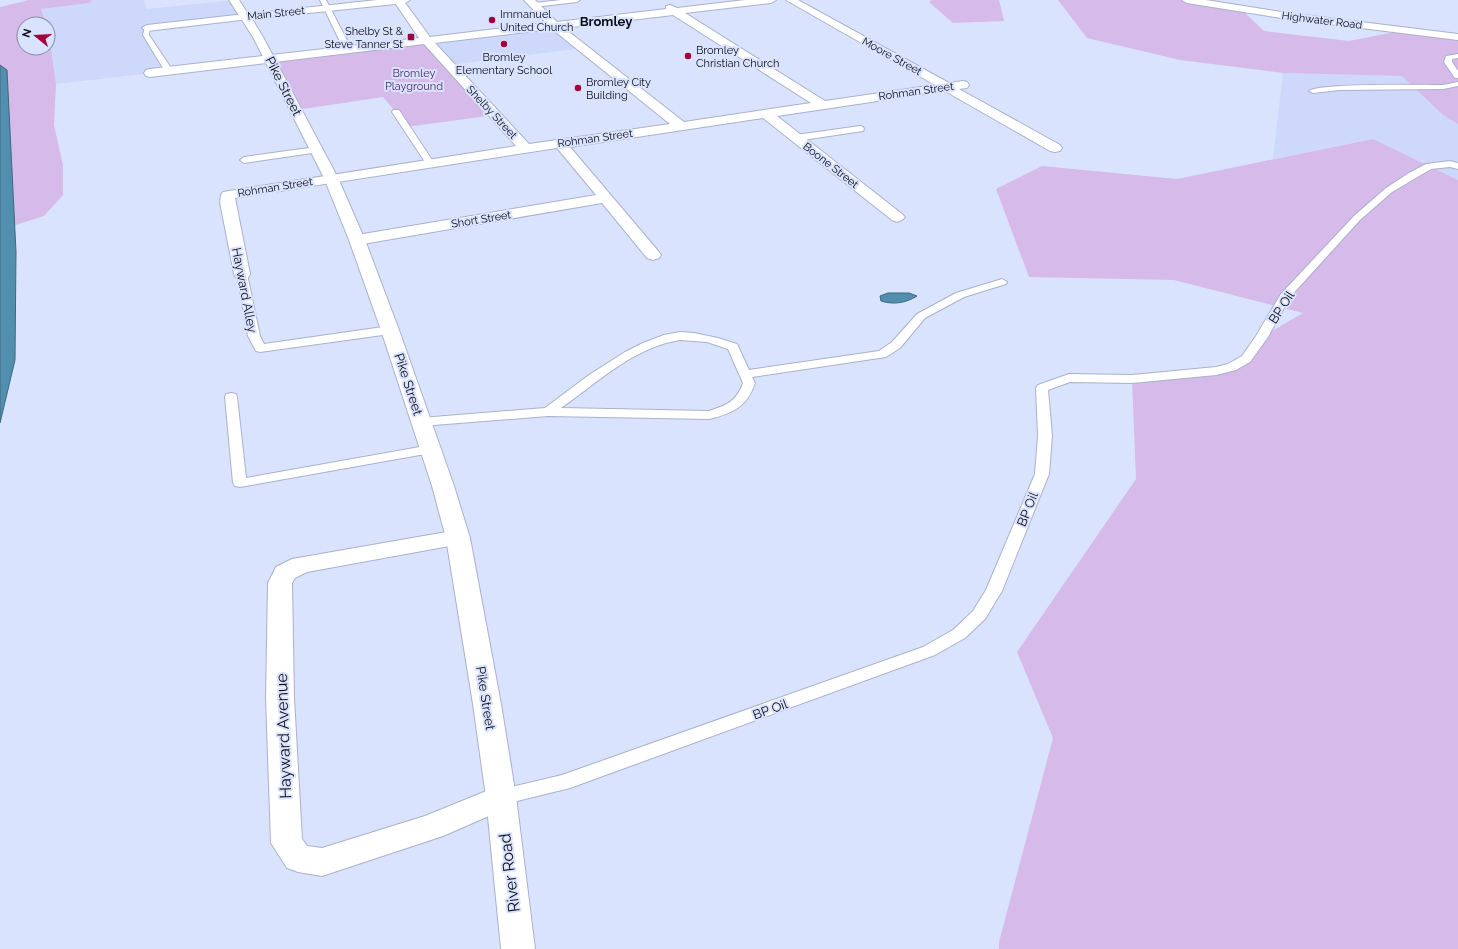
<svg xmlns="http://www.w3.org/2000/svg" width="1458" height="949" viewBox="0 0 1458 949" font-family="Raleway,sans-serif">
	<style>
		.built { fill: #cdd8fa }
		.green { fill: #d6bae9 }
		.water { fill: #528fae; stroke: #3d6881 }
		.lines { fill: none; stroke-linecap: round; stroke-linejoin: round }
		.lane-casing { stroke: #a9b1cb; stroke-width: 2 }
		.street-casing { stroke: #a9b1cb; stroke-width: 2 }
		.secondary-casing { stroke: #a9b1cb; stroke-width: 2 }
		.lane { fill: #fff; fill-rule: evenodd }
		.street { fill: #fff; fill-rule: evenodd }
		.secondary { fill: #fff; fill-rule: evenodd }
		.poi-dot { fill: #a1023b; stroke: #dae3fe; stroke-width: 1.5 }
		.labels { text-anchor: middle; stroke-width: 4; stroke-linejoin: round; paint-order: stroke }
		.far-street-label { font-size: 11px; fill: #0c0e17; stroke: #dae3fe }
		.far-poi-label { font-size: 11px; fill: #0c0e17; stroke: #dae3fe; text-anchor: start }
		.far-park-label { font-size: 11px; fill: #4e2764; stroke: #dae3fe }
		.far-quarter-label { font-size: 13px; font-weight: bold; fill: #0c0e17; stroke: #dae3fe }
		.street-label { font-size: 13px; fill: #0c0e17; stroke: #dae3fe }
		.near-street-label { font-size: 16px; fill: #0c0e17; stroke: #dae3fe }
	</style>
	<rect width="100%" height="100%" fill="#dae3fe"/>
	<!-- built -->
	<path class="built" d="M 92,0 L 144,0 L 147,9 L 234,0 L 245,17 L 147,28 L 146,35 L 169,71 L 56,84 L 48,24 L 46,24 L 41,9 L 89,3 Z
		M 554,25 L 583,48 L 449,65 L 427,41 Z
		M 1283,73 L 1402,76 L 1443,115 L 1458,124 L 1458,180 L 1373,139 L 1273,159 Z"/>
	<!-- green -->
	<path class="green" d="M 29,0 L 92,0 L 89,3 L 41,9 L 46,24 L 24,24 L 24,48 L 48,48 L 48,33 L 49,35 L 56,84 L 54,125 L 63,165 L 63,195 L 44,216 L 0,230 L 0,7 Z
		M 932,0 L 999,0 L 1004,21 L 953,23 L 929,2 Z
		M 1058,0 L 1185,0 L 1242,10 L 1264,31 L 1349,41 L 1405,30 L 1458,37 L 1458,124 L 1443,115 L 1402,76 L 1283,73 L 1180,60 L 1087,38 Z
		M 427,41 L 495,115 L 406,127 L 396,112 L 383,97 L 296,110 L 269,59 Z
		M 1373,139 L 1458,180 L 1458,949 L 999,949 L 999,942 L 1053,738 L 1017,652 L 1136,479 L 1132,379 L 1232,367 L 1262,337 L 1303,313 L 1174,280 L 1029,277 L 996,189 L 1042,166 L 1177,179 Z"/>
	<!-- water -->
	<path class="water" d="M 0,65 L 7,70 L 16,252 L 15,360 L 0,423 Z
		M 888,293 L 909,293 L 917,296 C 906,303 894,305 881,301 L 880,296 Z"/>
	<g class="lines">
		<!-- lane casing -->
		<g class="lane-casing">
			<path id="lane" d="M 320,0 L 326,0 L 352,50 L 351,52 L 348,52 L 344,50 Z
				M 561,0 L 580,0 L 577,2 L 534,7 L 531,5 L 534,3 Z
				M 145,27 L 150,28 L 149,35 L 173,71 L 172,73 L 166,73 L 143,35 Z
				M 1458,54 L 1458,58 L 1452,59 L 1452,62 L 1458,71 L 1458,78 L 1455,78 L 1444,62 L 1446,56 Z
				M 1458,82 L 1458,86 L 1443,89 L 1339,90 L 1313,93 L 1309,91 C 1318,83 1424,85 1443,85 Z
				M 393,110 L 399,110 L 434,163 L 433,165 L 427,165 L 392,112 Z
				M 860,126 L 863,127 L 864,129 L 863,131 L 796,141 L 792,138 L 796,135 Z
				M 316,147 L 320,150 L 319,152 L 244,163 L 240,160 L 244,157 Z
				M 1450,161 L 1458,163 L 1458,169 L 1450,167 L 1431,169 L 1392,192 L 1360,220 L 1290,297 L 1268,337 L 1250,362 L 1236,370 L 1216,375 L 1132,383 L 1070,382 L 1048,390 L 1052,436 L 1049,474 L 1002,591 L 985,619 L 965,638 L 935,655 L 570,788 L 501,805 L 494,803 L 491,797 L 494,791 L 562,775 L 923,647 L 953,630 L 973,611 L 986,590 L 1035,474 L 1038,436 L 1036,388 L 1038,385 L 1069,374 L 1132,375 L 1216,367 L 1228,364 L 1242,356 L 1256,336 L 1281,294 L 1354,216 L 1386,188 L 1409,173 L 1426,164 Z
				M 242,271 L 247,274 L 260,336 L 264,344 L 390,326 L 394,328 L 396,330 L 394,332 L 390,334 L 260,352 L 256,351 L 248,336 L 237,274 Z
				M 1002,279 L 1007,282 L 1006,284 L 964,297 L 925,318 L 900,348 L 886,357 L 752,377 L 755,383 C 747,407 733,413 710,419 L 548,416 L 421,426 L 416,425 L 414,422 L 416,419 L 421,418 L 545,408 L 589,375 L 625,352 L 643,343 L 664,335 L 680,332 L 694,333 L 718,338 L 737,344 L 749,370 L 879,351 L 892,342 L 917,314 L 956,293 ZM 680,340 L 707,342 L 728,349 L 743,383 C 736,402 727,405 709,411 L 561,408 C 598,382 634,347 680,340 Z
				M 231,393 L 236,394 L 237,397 L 246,478 L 431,445 L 436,446 L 438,449 L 436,452 L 431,453 L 240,487 L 235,486 L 233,483 L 225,397 L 226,394 Z"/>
		</g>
		<!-- street casing -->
		<g class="street-casing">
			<path id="street" d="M 393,0 L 403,0 L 430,37 L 546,23 L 524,0 L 535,0 L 557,22 L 666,9 L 666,6 L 670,5 L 677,8 L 745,0 L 776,0 L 771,3 L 685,13 L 825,101 L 935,85 L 786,0 L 798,0 L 949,83 L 963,81 L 967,82 L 969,85 L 967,88 L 959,89 L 1060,145 L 1062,148 L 1060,151 L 1055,152 L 1050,151 L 945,91 L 777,116 L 902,214 L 905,217 L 902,220 L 897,222 L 892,220 L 763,118 L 570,147 L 659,252 L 661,255 L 659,258 L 653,260 L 647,258 L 602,203 L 357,245 L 351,243 L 349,240 L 351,237 L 357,235 L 596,195 L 557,148 L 235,198 L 250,274 L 248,278 L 242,279 L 236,278 L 234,274 L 220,202 L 221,195 L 223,192 L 516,146 L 424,44 L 150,77 L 146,76 L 144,73 L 146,70 L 150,69 L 419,38 ZM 673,15 L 811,103 L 684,122 L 564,28 ZM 552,29 L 670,124 L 529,144 L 435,43 Z
				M 245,14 L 250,17 L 249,19 L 147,31 L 142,28 L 147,25 Z
				M 458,530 L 466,533 L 470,538 L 466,543 L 307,572 L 295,578 L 292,583 L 294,698 L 302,839 L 307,846 L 322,848 L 425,816 L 501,785 L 512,788 L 516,797 L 512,806 L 443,836 L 322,876 L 298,872 L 287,868 L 271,843 L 266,698 L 268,583 L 276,567 L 292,559 Z"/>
		</g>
		<!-- secondary casing -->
		<g class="secondary-casing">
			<path id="secondary" d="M 229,0 L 239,0 L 248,14 L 377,0 L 410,0 L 405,3 L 252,19 L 263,37 L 338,178 L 365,240 L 399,330 L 454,486 L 470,538 L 501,704 L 516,797 L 535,949 L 501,949 L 486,797 L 473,704 L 446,538 L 432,486 L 381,330 L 349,240 L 324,178 L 253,37 Z
				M 1182,0 L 1206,0 L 1288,13 L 1458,34 L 1458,40 L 1288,19 L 1187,3 Z"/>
		</g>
		<!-- lane -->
		<use href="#lane" class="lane"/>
		<!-- street -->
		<use href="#street" class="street"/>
		<!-- secondary -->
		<use href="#secondary" class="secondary"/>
	</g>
	<!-- markers -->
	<g class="poi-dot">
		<circle cx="492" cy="20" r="4"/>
		<rect x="407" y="33" width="8" height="8" rx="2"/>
		<circle cx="504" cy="44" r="4"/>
		<circle cx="688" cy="56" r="4"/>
		<circle cx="578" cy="88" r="4"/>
	</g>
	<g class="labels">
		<!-- far-street labels -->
		<g class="far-street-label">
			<text transform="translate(276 13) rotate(-6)" y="4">Main Street</text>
			<text transform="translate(1322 20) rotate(7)" y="4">Highwater Road</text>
			<text transform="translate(892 56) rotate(29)" y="4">Moore Street</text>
			<text transform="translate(916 91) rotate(-8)" y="4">Rohman Street</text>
			<text transform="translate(492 112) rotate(47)" y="4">Shelby Street</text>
			<text transform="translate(595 138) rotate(-8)" y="4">Rohman Street</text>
			<text transform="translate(831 165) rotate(38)" y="4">Boone Street</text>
			<text transform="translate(275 187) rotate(-9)" y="4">Rohman Street</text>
			<text transform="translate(481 219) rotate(-9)" y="4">Short Street</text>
		</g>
		<!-- far-poi labels -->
		<g class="far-poi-label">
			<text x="500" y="18">Immanuel<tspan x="500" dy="13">United Church</tspan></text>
			<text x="403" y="35" text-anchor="end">Shelby St &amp;<tspan x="403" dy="13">Steve Tanner St</tspan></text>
			<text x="696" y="54">Bromley<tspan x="696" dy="13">Christian Church</tspan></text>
			<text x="504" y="61" text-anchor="middle">Bromley<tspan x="504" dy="13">Elementary School</tspan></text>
			<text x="586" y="86">Bromley City<tspan x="586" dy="13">Building</tspan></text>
		</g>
		<!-- far-park labels -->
		<g class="far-park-label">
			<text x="414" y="77">Bromley<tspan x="414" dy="13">Playground</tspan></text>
		</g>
		<!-- far-quarter labels -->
		<g class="far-quarter-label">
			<text x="606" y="26">Bromley</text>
		</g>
		<!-- street labels -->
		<g class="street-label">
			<text transform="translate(284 86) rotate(63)" y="5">Pike Street</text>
			<text transform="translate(245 290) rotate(79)" y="5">Hayward Alley</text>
			<text transform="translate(1281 307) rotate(-57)" y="5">BP Oil</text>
			<text transform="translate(409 384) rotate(72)" y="5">Pike Street</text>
			<text transform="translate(1027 509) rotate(-68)" y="5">BP Oil</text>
			<text transform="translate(486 698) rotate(81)" y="5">Pike Street</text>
			<text transform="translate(770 709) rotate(-20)" y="5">BP Oil</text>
		</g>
		<!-- near-street labels -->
		<g class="near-street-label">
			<text transform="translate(283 736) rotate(-92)" y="6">Hayward Avenue</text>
			<text transform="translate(509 873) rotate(-97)" y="6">River Road</text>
		</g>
	</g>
	<!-- north arrow -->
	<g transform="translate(36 36) rotate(288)"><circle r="19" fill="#dae3fe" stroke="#888ea2"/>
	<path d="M0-3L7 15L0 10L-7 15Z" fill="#a1023b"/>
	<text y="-6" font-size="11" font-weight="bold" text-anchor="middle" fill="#0c0e17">N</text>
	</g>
</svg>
